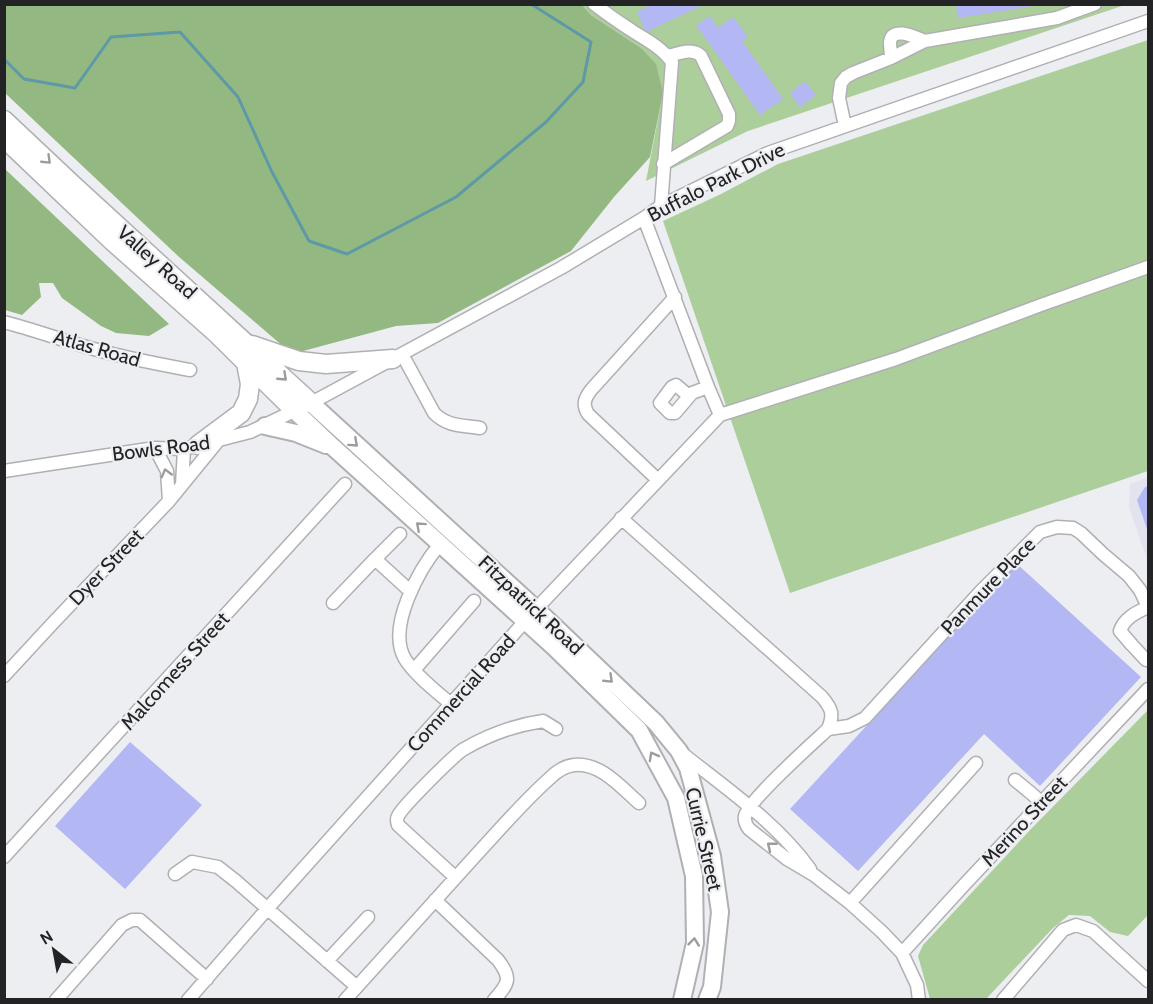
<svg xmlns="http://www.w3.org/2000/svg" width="1153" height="1004" viewBox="0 0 1153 1004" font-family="Cabin,sans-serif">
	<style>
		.built { fill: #e2e3ef }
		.green { fill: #acce9b }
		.forest { fill: #94b881 }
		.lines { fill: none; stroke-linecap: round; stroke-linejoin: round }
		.stream { stroke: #5d99a6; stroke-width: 3 }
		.building { fill: #b3b7f4 }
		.minor-casing { stroke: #b0b0b4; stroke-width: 15 }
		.major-casing { stroke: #b0b0b4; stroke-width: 20 }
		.highway-casing { stroke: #b0b0b4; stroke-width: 21 }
		.minor { stroke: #fff; stroke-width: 12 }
		.major { stroke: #fff; stroke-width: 16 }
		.highway { stroke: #fff; stroke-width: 18 }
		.oneway { stroke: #9c9c9d }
		.labels { text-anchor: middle; stroke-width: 4.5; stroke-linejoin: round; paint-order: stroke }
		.street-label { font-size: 20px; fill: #232325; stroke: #edeef2 }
	</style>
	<rect width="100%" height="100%" fill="#edeef2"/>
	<!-- built -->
	<path class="built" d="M 1148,477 L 1148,562 L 1129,507 L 1130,484 Z"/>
	<!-- green -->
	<path class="green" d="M 582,5 L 1125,5 L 748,131 L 646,181 L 663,93 L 641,48 L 591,15 Z
		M 1148,40 L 1148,471 L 790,593 L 663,221 L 721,194 L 778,164 Z
		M 1148,710 L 1148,915 L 1128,936 L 1110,932 L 1090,916 L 1069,915 L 1053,928 L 986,999 L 930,999 L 918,956 L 923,945 L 1030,830 Z"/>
	<!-- forest -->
	<path class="forest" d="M 4,5 L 582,5 L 591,15 L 641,48 L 656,64 L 663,93 L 650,157 L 614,197 L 571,251 L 438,323 L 396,326 L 292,354 L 178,256 L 5,93 Z
		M 5,169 L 169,324 L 149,336 L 116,333 L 101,326 L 62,298 L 53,283 L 39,283 L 41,297 L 22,315 L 5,310 Z"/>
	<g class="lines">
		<!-- stream -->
		<path class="stream" d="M 4,59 L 24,79 L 75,88 L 111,37 L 180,32 L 238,97 L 272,172 L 309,241 L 347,254 L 456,197 L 546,122 L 583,82 L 591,42 L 531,4"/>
	</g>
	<!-- building -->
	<path class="building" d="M 653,4 L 705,4 L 646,32 L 637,12 Z
		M 956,4 L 1033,4 L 1033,6 L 958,18 Z
		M 710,16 L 718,28 L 733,17 L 748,37 L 742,41 L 783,99 L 760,115 L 696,25 Z
		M 805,81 L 816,95 L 800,107 L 790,93 Z
		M 1148,486 L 1148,532 L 1137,500 L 1145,487 Z
		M 1016,563 L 1141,677 L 1040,786 L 984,734 L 858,871 L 790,809 Z
		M 130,742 L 202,805 L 125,889 L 55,826 Z"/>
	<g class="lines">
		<!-- minor casing -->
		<g class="minor-casing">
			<path id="minor" d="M 594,4 C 607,14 620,23 634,32 C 647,40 662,48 672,62 L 661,206
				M 891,58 C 891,53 890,47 890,42 C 892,25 917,38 925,41
				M 845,126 L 839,98 L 841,83 L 846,77 L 853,73 L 891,58 L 925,41 L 1057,18 L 1095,4
				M 663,164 L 727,126 L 729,121 L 729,114 L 701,56 C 692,47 678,54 668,56
				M 4,322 C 35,330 64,341 94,349 C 125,358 158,364 190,370
				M 402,354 L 434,413 C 448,427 462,425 480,428
				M 689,396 L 676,385 L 672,387 L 660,403 L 670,413 L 675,413 L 692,393 L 708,387
				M 720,415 L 896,359 L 1041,305 L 1148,267
				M 155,448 L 167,471 L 169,501
				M 4,471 L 155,448 L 184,449 L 250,432 L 311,403 L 561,268 L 644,218 L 661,206 L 768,153 L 1148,21
				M 658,480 L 588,414 C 582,404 585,398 591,390 L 675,297
				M 182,485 L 184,449
				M 621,518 L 822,697 C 832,709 834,714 828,729 C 813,743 749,800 745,816 C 744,821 746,825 749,829 L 787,859 L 814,875 L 850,903 L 882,932 L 902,953 L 917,985 L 919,1000
				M 440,544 C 420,568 386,627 405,659 C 414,674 437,692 451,704
				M 375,559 L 400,534
				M 333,603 L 375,559 L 410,591
				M 1146,660 L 1132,645 L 1120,631 C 1124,618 1137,612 1148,607
				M 414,670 L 474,601
				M 4,676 L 52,624 L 169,501 L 218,441
				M 828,729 L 849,726 L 865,718 L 981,591 L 1040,532 L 1057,527 L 1073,528 L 1081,533 L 1103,554 L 1129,576 L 1140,590 L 1148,607
				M 683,754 C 727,789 777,823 810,869
				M 1015,780 L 1032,794 L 1042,803
				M 4,857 L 345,484
				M 175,874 L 192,862 L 218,867 L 237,882 L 357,987
				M 455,877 L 398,825 C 397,821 396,820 398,816 C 402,807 455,754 464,749 C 488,735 516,725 543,721 L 556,729
				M 435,900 L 498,960 C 512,979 509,983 494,1000
				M 850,903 L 976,763
				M 902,953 L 964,885 L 1148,689
				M 327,961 L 368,917
				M 56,1000 L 122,925 L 132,920 L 140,920 L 207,979
				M 188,1000 L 267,909 L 536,609 L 720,415 L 708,387 L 644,218
				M 345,1000 C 389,951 433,902 477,854 C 501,828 524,801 550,778 C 556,772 565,766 574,765 C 600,762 621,787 639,803
				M 1003,1000 L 1063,930 L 1076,925 L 1093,931 L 1148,981"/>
		</g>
		<!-- major casing -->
		<g class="major-casing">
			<path id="major" d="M 311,403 L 536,609 L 656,723 L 679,751 L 688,768 L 712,856 L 720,912 L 712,987 L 707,1000
				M 294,410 L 333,447 L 554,647 L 639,730 L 676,798 L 694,876 L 695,943 L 682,1000
				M 265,426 L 296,433 L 326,445"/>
		</g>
		<!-- highway casing -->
		<g class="highway-casing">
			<path id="highway" d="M 4,120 L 72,184 L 311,403
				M 4,138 L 111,240 L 217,334 L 294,410
				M 252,345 L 299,361 L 326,364 L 393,359
				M 198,445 L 241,413 L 248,399 L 250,384 L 246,363"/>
		</g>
		<!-- minor -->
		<use href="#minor" class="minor"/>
		<!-- major -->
		<use href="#major" class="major"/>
		<!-- highway -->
		<use href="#highway" class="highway"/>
	</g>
	<!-- one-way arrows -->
	<defs><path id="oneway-chevron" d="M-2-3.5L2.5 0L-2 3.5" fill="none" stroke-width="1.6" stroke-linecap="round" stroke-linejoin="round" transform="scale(1.5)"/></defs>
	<g class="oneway">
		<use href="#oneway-chevron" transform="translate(47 160) rotate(44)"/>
		<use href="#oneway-chevron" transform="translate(283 377) rotate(43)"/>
		<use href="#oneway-chevron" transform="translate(354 443) rotate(42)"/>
		<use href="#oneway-chevron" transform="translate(166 473) rotate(-105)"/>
		<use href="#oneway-chevron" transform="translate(420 526) rotate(-138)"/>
		<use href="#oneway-chevron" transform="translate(609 679) rotate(44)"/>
		<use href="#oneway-chevron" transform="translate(653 756) rotate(-119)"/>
		<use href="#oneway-chevron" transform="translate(771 846) rotate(-141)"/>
		<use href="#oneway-chevron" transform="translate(694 942) rotate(-84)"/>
	</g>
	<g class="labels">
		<!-- street labels -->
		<g class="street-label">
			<text transform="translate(716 182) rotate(-27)" y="7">Buffalo Park Drive</text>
			<text transform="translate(157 262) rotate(42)" y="7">Valley Road</text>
			<text transform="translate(97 348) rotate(16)" y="7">Atlas Road</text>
			<text transform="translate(161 448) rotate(-7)" y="7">Bowls Road</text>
			<text transform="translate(106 567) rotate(-46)" y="7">Dyer Street</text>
			<text transform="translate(988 586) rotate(-46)" y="7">Panmure Place</text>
			<text transform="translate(531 605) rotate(43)" y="7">Fitzpatrick Road</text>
			<text transform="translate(175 671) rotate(-48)" y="7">Malcomess Street</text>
			<text transform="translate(461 693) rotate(-48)" y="7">Commercial Road</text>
			<text transform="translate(1024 821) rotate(-47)" y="7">Merino Street</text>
			<text transform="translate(704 839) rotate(77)" y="7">Currie Street</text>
		</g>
	</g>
	<!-- border -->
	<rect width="1153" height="1004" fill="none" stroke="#232325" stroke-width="12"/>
	<!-- north arrow -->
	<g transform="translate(54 950) rotate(329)" stroke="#edeef2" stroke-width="4.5" paint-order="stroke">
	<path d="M0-4.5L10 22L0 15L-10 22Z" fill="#232325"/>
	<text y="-9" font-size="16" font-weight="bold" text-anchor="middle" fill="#232325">N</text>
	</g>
</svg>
